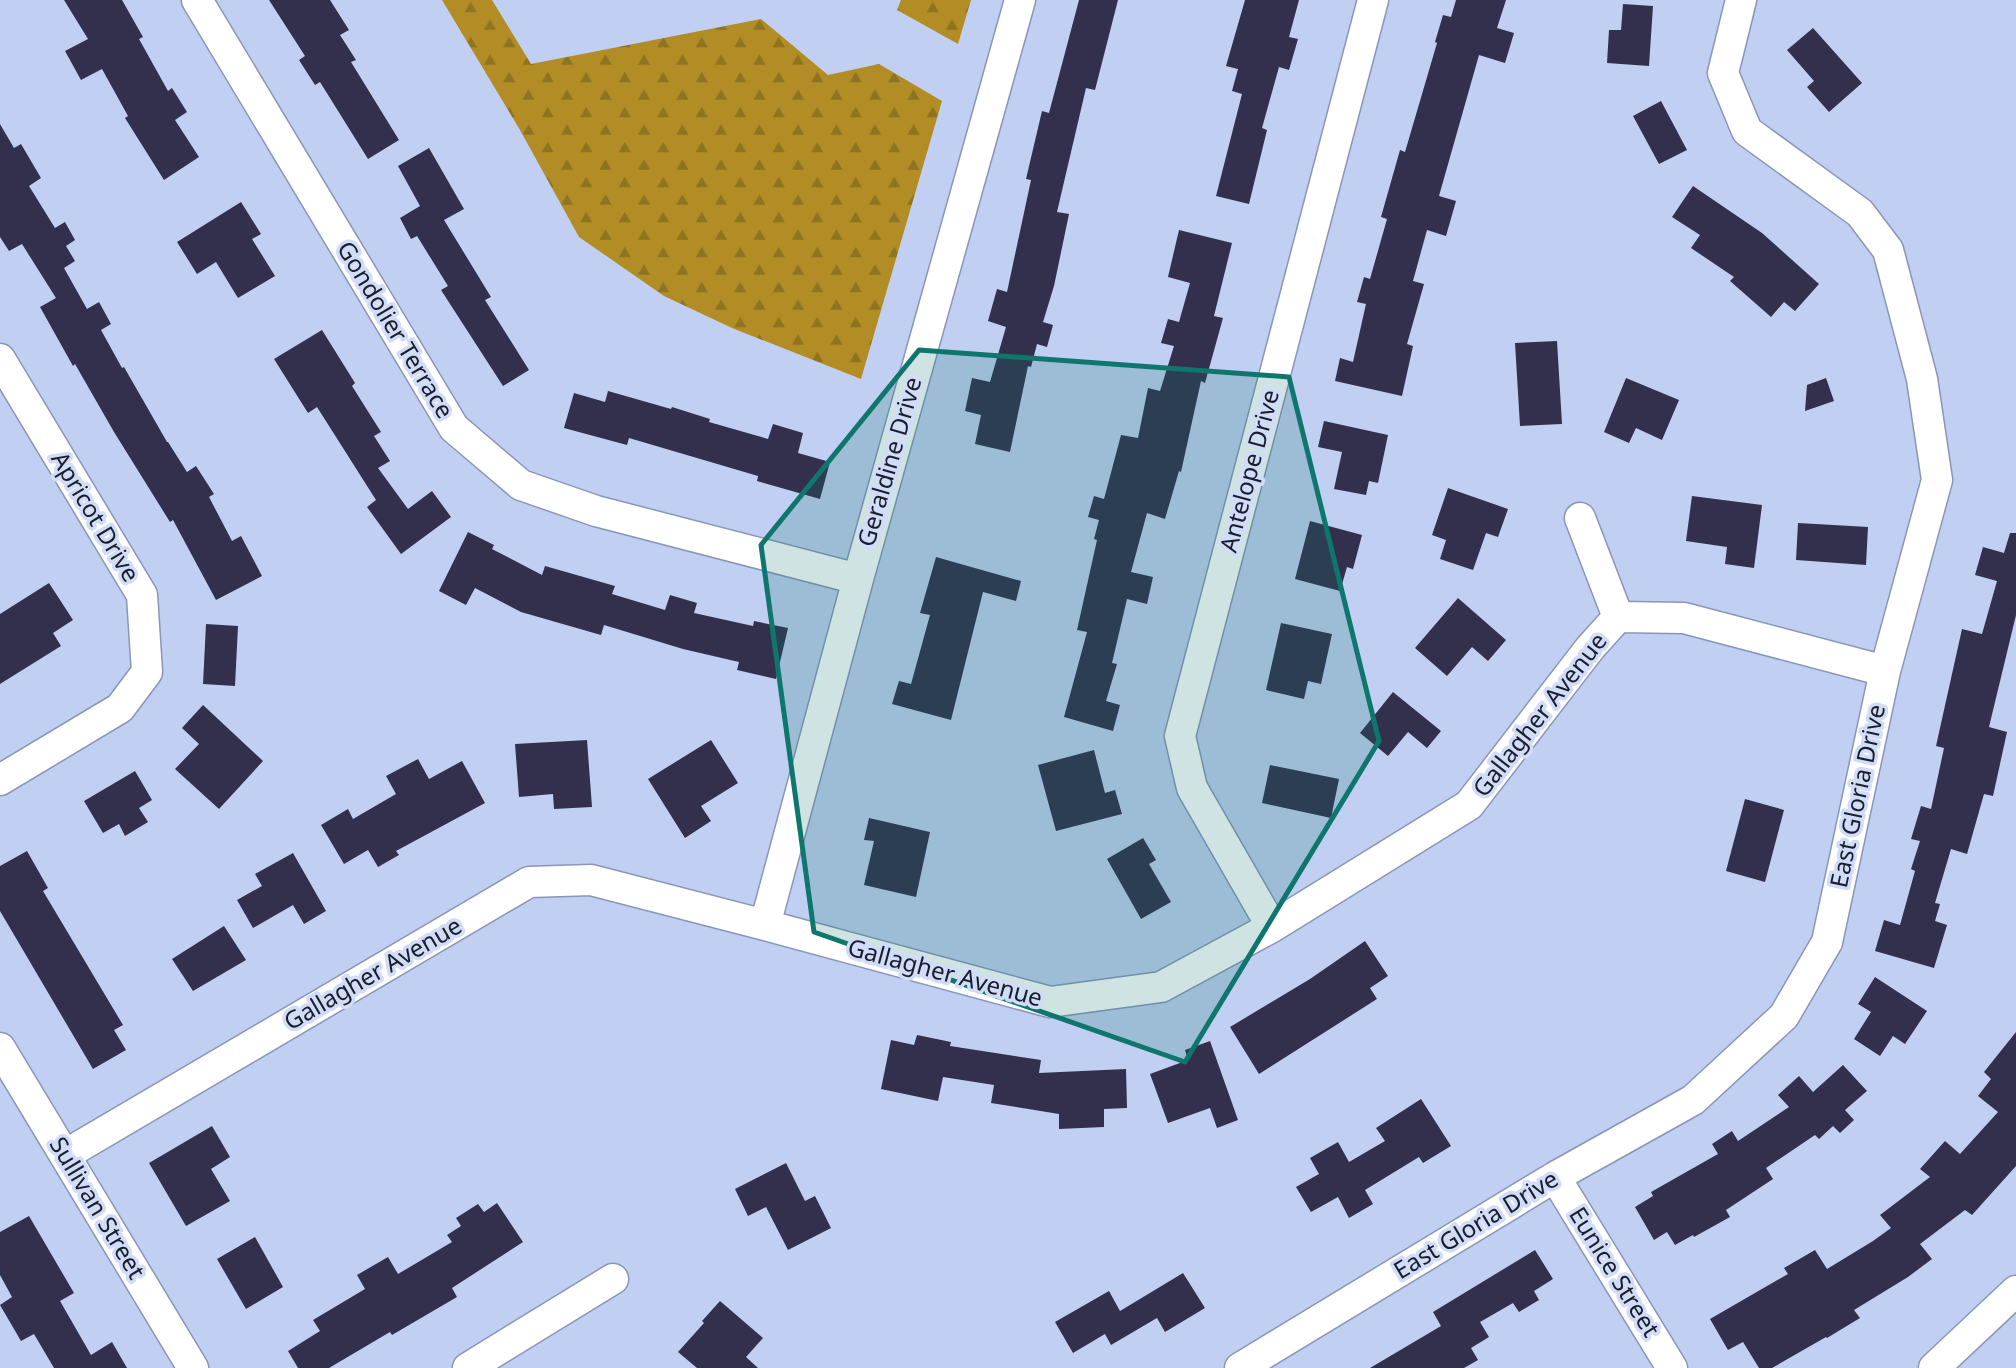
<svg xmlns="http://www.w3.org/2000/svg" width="2016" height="1368" viewBox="0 0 2016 1368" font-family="'Noto Sans',sans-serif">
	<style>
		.forest { fill: url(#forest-firs) }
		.building { fill: #33304e }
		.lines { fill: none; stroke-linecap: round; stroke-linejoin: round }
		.minor-casing { stroke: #8996b7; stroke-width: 33 }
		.minor { stroke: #fff; stroke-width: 30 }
		.marked { fill: #0f766e; fill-opacity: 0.2; stroke: #0f766e; stroke-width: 5; stroke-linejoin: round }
		.labels { text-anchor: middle; stroke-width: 7; stroke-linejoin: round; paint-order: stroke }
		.street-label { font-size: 24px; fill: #191e2a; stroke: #d1dcf8 }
	</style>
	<defs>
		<pattern id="forest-firs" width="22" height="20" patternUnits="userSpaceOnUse" patternTransform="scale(1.75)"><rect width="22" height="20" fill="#b28d25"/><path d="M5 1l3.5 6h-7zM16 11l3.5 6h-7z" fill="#907320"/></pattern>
	</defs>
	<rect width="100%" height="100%" fill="#c1cff2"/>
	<!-- forest -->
	<path class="forest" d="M 442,0 L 492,0 L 531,64 L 761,19 L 828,75 L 879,64 L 942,101 L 861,379 L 732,328 L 664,296 L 579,237 L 520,130 Z
		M 901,0 L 971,0 L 958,44 L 897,10 Z"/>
	<!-- building -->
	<path class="building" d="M 64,0 L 122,0 L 143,37 L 139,39 L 168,91 L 172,88 L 187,112 L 175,120 L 199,157 L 164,180 L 125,118 L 128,116 L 102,69 L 81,80 L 65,51 L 88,39 Z
		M 269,0 L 330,0 L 349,30 L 340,35 L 356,60 L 351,62 L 399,140 L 368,159 L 320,82 L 315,85 L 299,60 L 305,56 Z
		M 1079,0 L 1118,0 L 1095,90 L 1086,88 L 1057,212 L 1069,214 L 1054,286 L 1043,322 L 1053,325 L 1047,347 L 1037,344 L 1031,367 L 1028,366 L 1010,452 L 975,444 L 981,415 L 965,411 L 972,378 L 990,382 L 1006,327 L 988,321 L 997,289 L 1007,292 L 1031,180 L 1026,179 L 1042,111 L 1049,113 Z
		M 1245,0 L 1299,0 L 1289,37 L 1298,39 L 1289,70 L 1279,67 L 1262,128 L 1267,130 L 1249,204 L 1216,196 L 1242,94 L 1232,91 L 1238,69 L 1226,66 Z
		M 1456,0 L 1506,0 L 1497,28 L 1514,33 L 1505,63 L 1479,55 L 1439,196 L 1456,201 L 1446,236 L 1427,230 L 1413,281 L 1424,284 L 1407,344 L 1413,346 L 1402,396 L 1335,381 L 1340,358 L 1353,362 L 1366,304 L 1357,302 L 1364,277 L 1370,279 L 1387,219 L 1381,217 L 1400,150 L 1405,152 L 1437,43 L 1435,42 L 1443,15 L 1451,17 Z
		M 1623,4 L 1653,6 L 1649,66 L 1607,63 L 1609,30 L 1621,30 Z
		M 1813,28 L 1862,83 L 1829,112 L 1807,87 L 1814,81 L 1787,50 Z
		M 1661,101 L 1687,150 L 1659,164 L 1633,116 Z
		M 0,124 L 14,148 L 21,144 L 41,178 L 29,186 L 55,228 L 65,222 L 75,240 L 66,246 L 75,261 L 64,268 L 87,309 L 99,302 L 111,324 L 101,330 L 122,368 L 124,367 L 167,442 L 168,442 L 187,472 L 196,466 L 214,494 L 209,497 L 232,541 L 241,536 L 262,576 L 216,600 L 173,520 L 170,522 L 114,432 L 75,364 L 73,366 L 40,307 L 56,298 L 22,244 L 9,251 L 0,237 Z
		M 429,148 L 464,209 L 444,220 L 491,297 L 485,300 L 529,370 L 503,386 L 441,290 L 448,286 L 417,236 L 411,239 L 400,218 L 420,206 L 398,166 Z
		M 1693,186 L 1762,233 L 1819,284 L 1795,311 L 1784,302 L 1771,317 L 1730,281 L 1734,277 L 1691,248 L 1700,235 L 1672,217 Z
		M 241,202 L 261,234 L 252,239 L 275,276 L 238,298 L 216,262 L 197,274 L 177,242 Z
		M 1179,230 L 1232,243 L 1214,316 L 1223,318 L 1205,383 L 1201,381 L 1181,472 L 1179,471 L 1165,519 L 1147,513 L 1131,572 L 1153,577 L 1147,604 L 1127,599 L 1112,663 L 1117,664 L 1106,701 L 1120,705 L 1113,731 L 1064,717 L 1087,632 L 1077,630 L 1097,540 L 1094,539 L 1099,520 L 1088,517 L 1094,496 L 1104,499 L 1121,435 L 1138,438 L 1148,388 L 1160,391 L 1174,346 L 1161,343 L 1168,319 L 1179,322 L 1190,283 L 1168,277 Z
		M 322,330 L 355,383 L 352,386 L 381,432 L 374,436 L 390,461 L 378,468 L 408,509 L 432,491 L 451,517 L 401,554 L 367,507 L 376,500 L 317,407 L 308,413 L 274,359 Z
		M 1557,341 L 1562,424 L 1520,426 L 1515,343 Z
		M 1626,378 L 1679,400 L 1662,440 L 1636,428 L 1629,443 L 1604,432 Z
		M 1826,378 L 1834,401 L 1805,411 L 1807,385 Z
		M 608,391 L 671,409 L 672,407 L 710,419 L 709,422 L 768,439 L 773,424 L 803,433 L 798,453 L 830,462 L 820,499 L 757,481 L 758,476 L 629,438 L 627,445 L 564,428 L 574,393 L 605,402 Z
		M 1324,421 L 1388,435 L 1378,483 L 1369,481 L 1366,495 L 1334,489 L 1342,452 L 1318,447 Z
		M 1448,488 L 1508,509 L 1498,537 L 1486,533 L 1473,570 L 1440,559 L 1446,540 L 1432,535 Z
		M 1692,496 L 1762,505 L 1754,568 L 1725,564 L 1727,547 L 1686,541 Z
		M 1310,521 L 1362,535 L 1353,569 L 1347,567 L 1340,591 L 1295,579 Z
		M 1798,523 L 1868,527 L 1866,565 L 1796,560 Z
		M 468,532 L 494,545 L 492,549 L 542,575 L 545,566 L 615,586 L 612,594 L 665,610 L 670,595 L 697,603 L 694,613 L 753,626 L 754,621 L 788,628 L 776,679 L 737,670 L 739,662 L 683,649 L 604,625 L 601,635 L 521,612 L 475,588 L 466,605 L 439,591 Z
		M 2010,533 L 2016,533 L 2016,615 L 1989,727 L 2007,732 L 1993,796 L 1984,794 L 1967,854 L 1951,849 L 1935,903 L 1940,904 L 1935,921 L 1947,925 L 1934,968 L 1875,951 L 1884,920 L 1900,925 L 1915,871 L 1911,869 L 1920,841 L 1911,839 L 1921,806 L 1931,809 L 1944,748 L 1936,746 L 1962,629 L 1982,634 L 1997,581 L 1975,575 L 1983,547 L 2004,553 Z
		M 936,557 L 1021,581 L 1016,601 L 983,592 L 951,720 L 892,704 L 899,681 L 911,684 L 930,615 L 920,613 Z
		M 49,583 L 73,620 L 53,633 L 61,646 L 0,684 L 0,614 Z
		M 1458,598 L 1506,640 L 1488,661 L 1472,647 L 1447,676 L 1415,648 Z
		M 1281,623 L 1332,634 L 1321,684 L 1308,681 L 1304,699 L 1266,690 Z
		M 206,624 L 238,626 L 235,686 L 203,684 Z
		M 1393,692 L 1441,731 L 1427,748 L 1408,732 L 1388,756 L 1360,733 Z
		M 203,705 L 263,761 L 219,809 L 175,769 L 199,744 L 182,728 Z
		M 587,740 L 592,807 L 554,809 L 553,794 L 519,797 L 515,744 Z
		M 711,740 L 738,783 L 701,806 L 711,821 L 685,838 L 648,779 Z
		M 1094,750 L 1105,793 L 1115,790 L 1122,814 L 1056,831 L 1038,765 Z
		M 418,759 L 429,779 L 462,761 L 485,803 L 396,851 L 399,855 L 378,867 L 368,850 L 344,864 L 321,825 L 348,809 L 353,819 L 396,794 L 386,776 Z
		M 1270,765 L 1339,779 L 1331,818 L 1262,803 Z
		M 135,771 L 152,800 L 139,808 L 148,822 L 125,836 L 119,824 L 103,833 L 84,801 Z
		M 1745,799 L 1784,810 L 1765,882 L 1726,871 Z
		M 869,818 L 930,832 L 916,897 L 864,885 L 874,841 L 864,840 Z
		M 1143,838 L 1156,860 L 1149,864 L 1171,902 L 1141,919 L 1107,859 Z
		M 27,851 L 48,888 L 43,891 L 123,1025 L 114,1030 L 126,1050 L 93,1069 L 0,911 L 0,866 Z
		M 293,853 L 326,911 L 304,924 L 293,905 L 253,928 L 237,900 L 262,886 L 255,874 Z
		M 224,926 L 246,960 L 193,991 L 172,959 Z
		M 1365,941 L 1388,976 L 1370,988 L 1377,999 L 1259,1074 L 1230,1027 L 1310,979 Z
		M 1875,977 L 1927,1011 L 1905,1044 L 1893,1036 L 1880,1056 L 1854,1039 L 1871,1012 L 1858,1004 Z
		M 2016,1032 L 2016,1166 L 1972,1215 L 1965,1210 L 1920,1244 L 1932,1259 L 1908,1277 L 1854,1310 L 1860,1318 L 1827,1338 L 1826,1337 L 1772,1368 L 1759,1368 L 1743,1342 L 1728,1350 L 1710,1319 L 1788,1274 L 1784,1268 L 1815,1250 L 1827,1269 L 1873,1241 L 1891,1228 L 1880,1215 L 1930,1177 L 1920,1169 L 1945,1141 L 1960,1154 L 1998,1112 L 1978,1096 L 1991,1079 L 1984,1072 Z
		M 917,1035 L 951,1042 L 950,1046 L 1041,1060 L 1039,1073 L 1126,1069 L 1127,1108 L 1104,1109 L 1104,1127 L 1059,1129 L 1059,1114 L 991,1103 L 994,1085 L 943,1077 L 938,1101 L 881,1089 L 891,1040 L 914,1045 Z
		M 1210,1041 L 1238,1120 L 1217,1128 L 1210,1108 L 1168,1123 L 1150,1074 L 1188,1060 L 1185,1050 Z
		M 1843,1065 L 1867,1091 L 1845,1110 L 1854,1120 L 1840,1133 L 1833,1126 L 1819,1139 L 1815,1135 L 1766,1168 L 1773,1179 L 1726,1210 L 1730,1217 L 1694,1237 L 1693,1235 L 1675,1245 L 1667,1232 L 1654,1240 L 1635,1207 L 1653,1196 L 1651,1192 L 1718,1154 L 1712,1144 L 1732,1131 L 1738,1141 L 1789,1107 L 1778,1095 L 1799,1076 L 1813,1092 Z
		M 1421,1099 L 1451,1146 L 1423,1163 L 1419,1157 L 1365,1190 L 1373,1204 L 1349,1218 L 1338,1197 L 1311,1212 L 1296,1187 L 1319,1174 L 1310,1158 L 1338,1142 L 1349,1162 L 1385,1141 L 1376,1128 Z
		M 212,1126 L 230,1157 L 211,1169 L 230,1201 L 186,1226 L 149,1163 Z
		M 786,1163 L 805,1201 L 815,1196 L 831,1228 L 788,1250 L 766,1207 L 748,1216 L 735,1189 Z
		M 497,1203 L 523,1242 L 452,1288 L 457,1297 L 392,1335 L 390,1332 L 329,1368 L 298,1368 L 288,1351 L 320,1331 L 313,1320 L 365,1289 L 357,1275 L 388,1257 L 398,1274 L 452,1242 L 447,1235 L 461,1226 L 456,1218 L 478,1204 L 484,1212 Z
		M 29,1216 L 74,1293 L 60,1301 L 91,1355 L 112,1342 L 127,1368 L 54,1368 L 34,1334 L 21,1341 L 0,1305 L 12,1297 L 0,1275 L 0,1232 Z
		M 255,1237 L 283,1287 L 246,1309 L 217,1259 Z
		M 1535,1250 L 1553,1279 L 1534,1291 L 1539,1300 L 1519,1312 L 1513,1303 L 1480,1322 L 1489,1337 L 1471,1348 L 1478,1360 L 1464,1368 L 1370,1368 L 1441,1326 L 1433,1312 Z
		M 1183,1273 L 1205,1308 L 1165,1332 L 1157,1318 L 1111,1345 L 1105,1334 L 1073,1353 L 1055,1322 L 1109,1291 L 1120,1311 Z
		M 720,1301 L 763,1338 L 746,1357 L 758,1368 L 697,1368 L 678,1352 L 704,1323 L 702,1321 Z"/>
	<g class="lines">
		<!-- minor casing -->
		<g class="minor-casing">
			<path id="minor" d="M 197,0 L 454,428 L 521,485 L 596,511 L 858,579
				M 0,359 L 142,595 L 147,672 L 120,708 L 0,780
				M 1580,518 L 1618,617
				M 765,925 L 858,579 L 1020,0
				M 1272,927 L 1192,788 L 1180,736 L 1373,0
				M 0,1048 L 193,1368
				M 65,1155 L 529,882 L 591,880 L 765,925 L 1050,1002 L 1161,987 L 1272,927 L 1469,805 L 1590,648 L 1618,617 L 1684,618 L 1885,671
				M 1555,1177 L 1672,1368
				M 468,1368 L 613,1279
				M 1240,1368 L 1555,1177 L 1693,1100 L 1784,1016 L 1827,942 L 1885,671 L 1937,480 L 1922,379 L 1888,250 L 1860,213 L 1747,131 L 1723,73 L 1741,0
				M 1934,1368 L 2016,1291"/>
		</g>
		<!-- minor -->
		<use href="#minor" class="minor"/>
	</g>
	<!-- marked area -->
	<path class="marked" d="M 919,350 L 1289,377 L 1379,741 L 1185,1062 L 814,932 L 761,545 Z"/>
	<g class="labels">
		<!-- street labels -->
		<g class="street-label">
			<text transform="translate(395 330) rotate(59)" y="8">Gondolier Terrace</text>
			<text transform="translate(890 462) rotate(-74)" y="8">Geraldine Drive</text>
			<text transform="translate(1250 471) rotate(-75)" y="8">Antelope Drive</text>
			<text transform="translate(95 517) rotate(59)" y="8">Apricot Drive</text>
			<text transform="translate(1540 715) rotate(-52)" y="8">Gallagher Avenue</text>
			<text transform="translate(1858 796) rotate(-78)" y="8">East Gloria Drive</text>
			<text transform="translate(945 973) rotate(15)" y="8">Gallagher Avenue</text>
			<text transform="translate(373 974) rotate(-30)" y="8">Gallagher Avenue</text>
			<text transform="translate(97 1208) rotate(59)" y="8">Sullivan Street</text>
			<text transform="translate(1476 1225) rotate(-31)" y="8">East Gloria Drive</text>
			<text transform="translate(1614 1272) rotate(58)" y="8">Eunice Street</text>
		</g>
	</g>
</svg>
